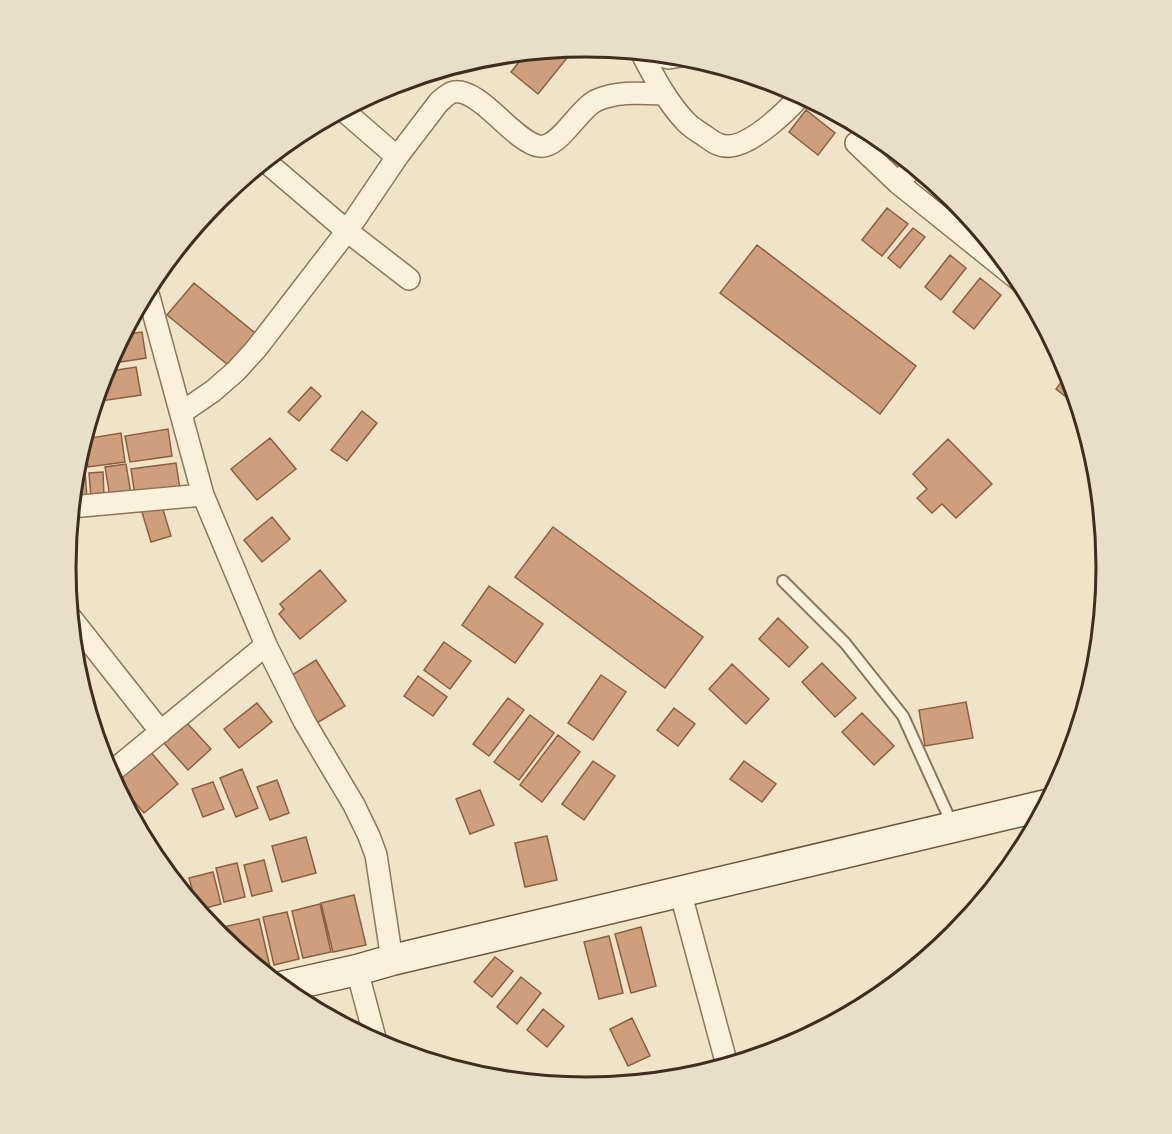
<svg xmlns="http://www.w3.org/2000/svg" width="1172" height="1134" viewBox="0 0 1172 1134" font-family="'Playfair Display',serif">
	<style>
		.building { fill: #cf9f7d; stroke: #8d5f41; stroke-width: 1.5 }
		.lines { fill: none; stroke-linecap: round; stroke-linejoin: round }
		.lane-casing { stroke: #8d765c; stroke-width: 14 }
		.street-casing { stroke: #8d765c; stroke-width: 24 }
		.secondary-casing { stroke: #6f573f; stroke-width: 33 }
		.lane { stroke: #faf1dc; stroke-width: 10 }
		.street { stroke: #faf1dc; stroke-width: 21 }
		.secondary { stroke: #faf1dc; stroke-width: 30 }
		.rim { fill: none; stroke: #3d2e20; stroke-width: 3 }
	</style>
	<rect width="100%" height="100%" fill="#f0e4c8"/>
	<!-- building -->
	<path class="building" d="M 565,49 L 571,53 L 538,94 L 511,72 L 527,52 Z
		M 806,110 L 835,133 L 818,155 L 789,132 Z
		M 887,208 L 908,224 L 882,256 L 862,240 Z
		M 913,228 L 925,237 L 900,268 L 888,258 Z
		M 757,245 L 916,366 L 880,414 L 720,293 Z
		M 950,255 L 966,268 L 941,300 L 925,287 Z
		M 980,278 L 1001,295 L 974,329 L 953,312 Z
		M 194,283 L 255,333 L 228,365 L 167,315 Z
		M 142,332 L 146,358 L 107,364 L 122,335 Z
		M 136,367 L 141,395 L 101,401 L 99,389 L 104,372 Z
		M 1068,373 L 1075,394 L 1070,400 L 1056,389 Z
		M 311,387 L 321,396 L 299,421 L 288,412 Z
		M 362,411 L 377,423 L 347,461 L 331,450 Z
		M 168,429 L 172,456 L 130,462 L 125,436 Z
		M 121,433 L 125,462 L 88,467 L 84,439 Z
		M 270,438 L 296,469 L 257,500 L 231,469 Z
		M 948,439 L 992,484 L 956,518 L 942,504 L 932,513 L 917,498 L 927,489 L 913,474 Z
		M 176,463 L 180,489 L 135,496 L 131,469 Z
		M 126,464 L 131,494 L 110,497 L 105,467 Z
		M 85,471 L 87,498 L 72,499 L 75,472 Z
		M 103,472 L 104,497 L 91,498 L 89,473 Z
		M 161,503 L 171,536 L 151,542 L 141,509 Z
		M 272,517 L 290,539 L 262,562 L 244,540 Z
		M 553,527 L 703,637 L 665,688 L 515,577 Z
		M 320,570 L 346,601 L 300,639 L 279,614 L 284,609 L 280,604 Z
		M 489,586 L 543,624 L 515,663 L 462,625 Z
		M 778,618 L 808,647 L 789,667 L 759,639 Z
		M 444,642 L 471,661 L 450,689 L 424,670 Z
		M 316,660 L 345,706 L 317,723 L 289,677 Z
		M 822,663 L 856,698 L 835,717 L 802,682 Z
		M 732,664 L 769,699 L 746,724 L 709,689 Z
		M 601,675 L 626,692 L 593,740 L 568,723 Z
		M 418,676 L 447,697 L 433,716 L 404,696 Z
		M 508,698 L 524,710 L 489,756 L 473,744 Z
		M 966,702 L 973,738 L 925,746 L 919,710 Z
		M 257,703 L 272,722 L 239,748 L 224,729 Z
		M 674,708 L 695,724 L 678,746 L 657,730 Z
		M 862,713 L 894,746 L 874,765 L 842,732 Z
		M 530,715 L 554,733 L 519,780 L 494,762 Z
		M 186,722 L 211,749 L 188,770 L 163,742 Z
		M 558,735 L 580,752 L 542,802 L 520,785 Z
		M 149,750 L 178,784 L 144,813 L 115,779 Z
		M 593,761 L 615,776 L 584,820 L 562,804 Z
		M 744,761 L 776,784 L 762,802 L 730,779 Z
		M 242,769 L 258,808 L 236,817 L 220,778 Z
		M 277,780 L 289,813 L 270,820 L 257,787 Z
		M 213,782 L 224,809 L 203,817 L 192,789 Z
		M 480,790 L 494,825 L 470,834 L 456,799 Z
		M 547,836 L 557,880 L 525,887 L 515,843 Z
		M 306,837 L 316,873 L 282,882 L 272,846 Z
		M 264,860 L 272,891 L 252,896 L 244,865 Z
		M 237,863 L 245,897 L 224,902 L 216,868 Z
		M 213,872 L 221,904 L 198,910 L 189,878 Z
		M 354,895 L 366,945 L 333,952 L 321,903 Z
		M 320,904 L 331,952 L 303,958 L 292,911 Z
		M 287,912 L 299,959 L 274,965 L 263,917 Z
		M 259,919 L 270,967 L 260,969 L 226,942 L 223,927 Z
		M 641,927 L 656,986 L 631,993 L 615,934 Z
		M 609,936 L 623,993 L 599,999 L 584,942 Z
		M 495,957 L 513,971 L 492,997 L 474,982 Z
		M 521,977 L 541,993 L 517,1024 L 497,1007 Z
		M 543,1009 L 564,1026 L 547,1047 L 527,1030 Z
		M 632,1018 L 650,1056 L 628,1066 L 610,1029 Z"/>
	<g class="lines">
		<!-- lane casing -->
		<g class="lane-casing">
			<path id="lane" d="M 783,581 L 845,643 L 903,716 L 952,824"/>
		</g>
		<!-- street casing -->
		<g class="street-casing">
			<path id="street" d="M 640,52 L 669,58 L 681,56
				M 641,52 C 654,77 667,102 686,122 C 692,128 699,132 705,136 C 713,142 720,147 730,146 C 753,144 787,111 801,95
				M 343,110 L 397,157
				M 856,143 L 898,183 L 1020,281
				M 265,161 L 347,231 L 409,279
				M 898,183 L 914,166
				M 146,291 L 149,297 L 203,495 L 266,645 L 304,721 L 354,805 L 369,836 L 376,855 L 392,960
				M 181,413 L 213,391 L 236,371 L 256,349 L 347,231 L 397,157 L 439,102 C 444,98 448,93 454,92 C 480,88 514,142 539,146 C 559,149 577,111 595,101 C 617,91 640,93 663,94
				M 71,507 L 203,495
				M 71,618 L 161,732
				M 109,774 L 266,645
				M 680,891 L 727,1065
				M 357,970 L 376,1042"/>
		</g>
		<!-- secondary casing -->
		<g class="secondary-casing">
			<path id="secondary" d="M 281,987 L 357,970 L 392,960 L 1046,805"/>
		</g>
		<!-- lane -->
		<use href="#lane" class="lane"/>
		<!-- street -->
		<use href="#street" class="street"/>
		<!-- secondary -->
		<use href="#secondary" class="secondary"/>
	</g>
	<!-- crop -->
	<path d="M0 0H1172V1134H0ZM76 567a510 510 0 1 1 1020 0a510 510 0 1 1-1020 0Z" fill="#e8dfc9" fill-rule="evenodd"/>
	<path class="rim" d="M76 567a510 510 0 1 1 1020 0a510 510 0 1 1-1020 0Z"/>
</svg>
